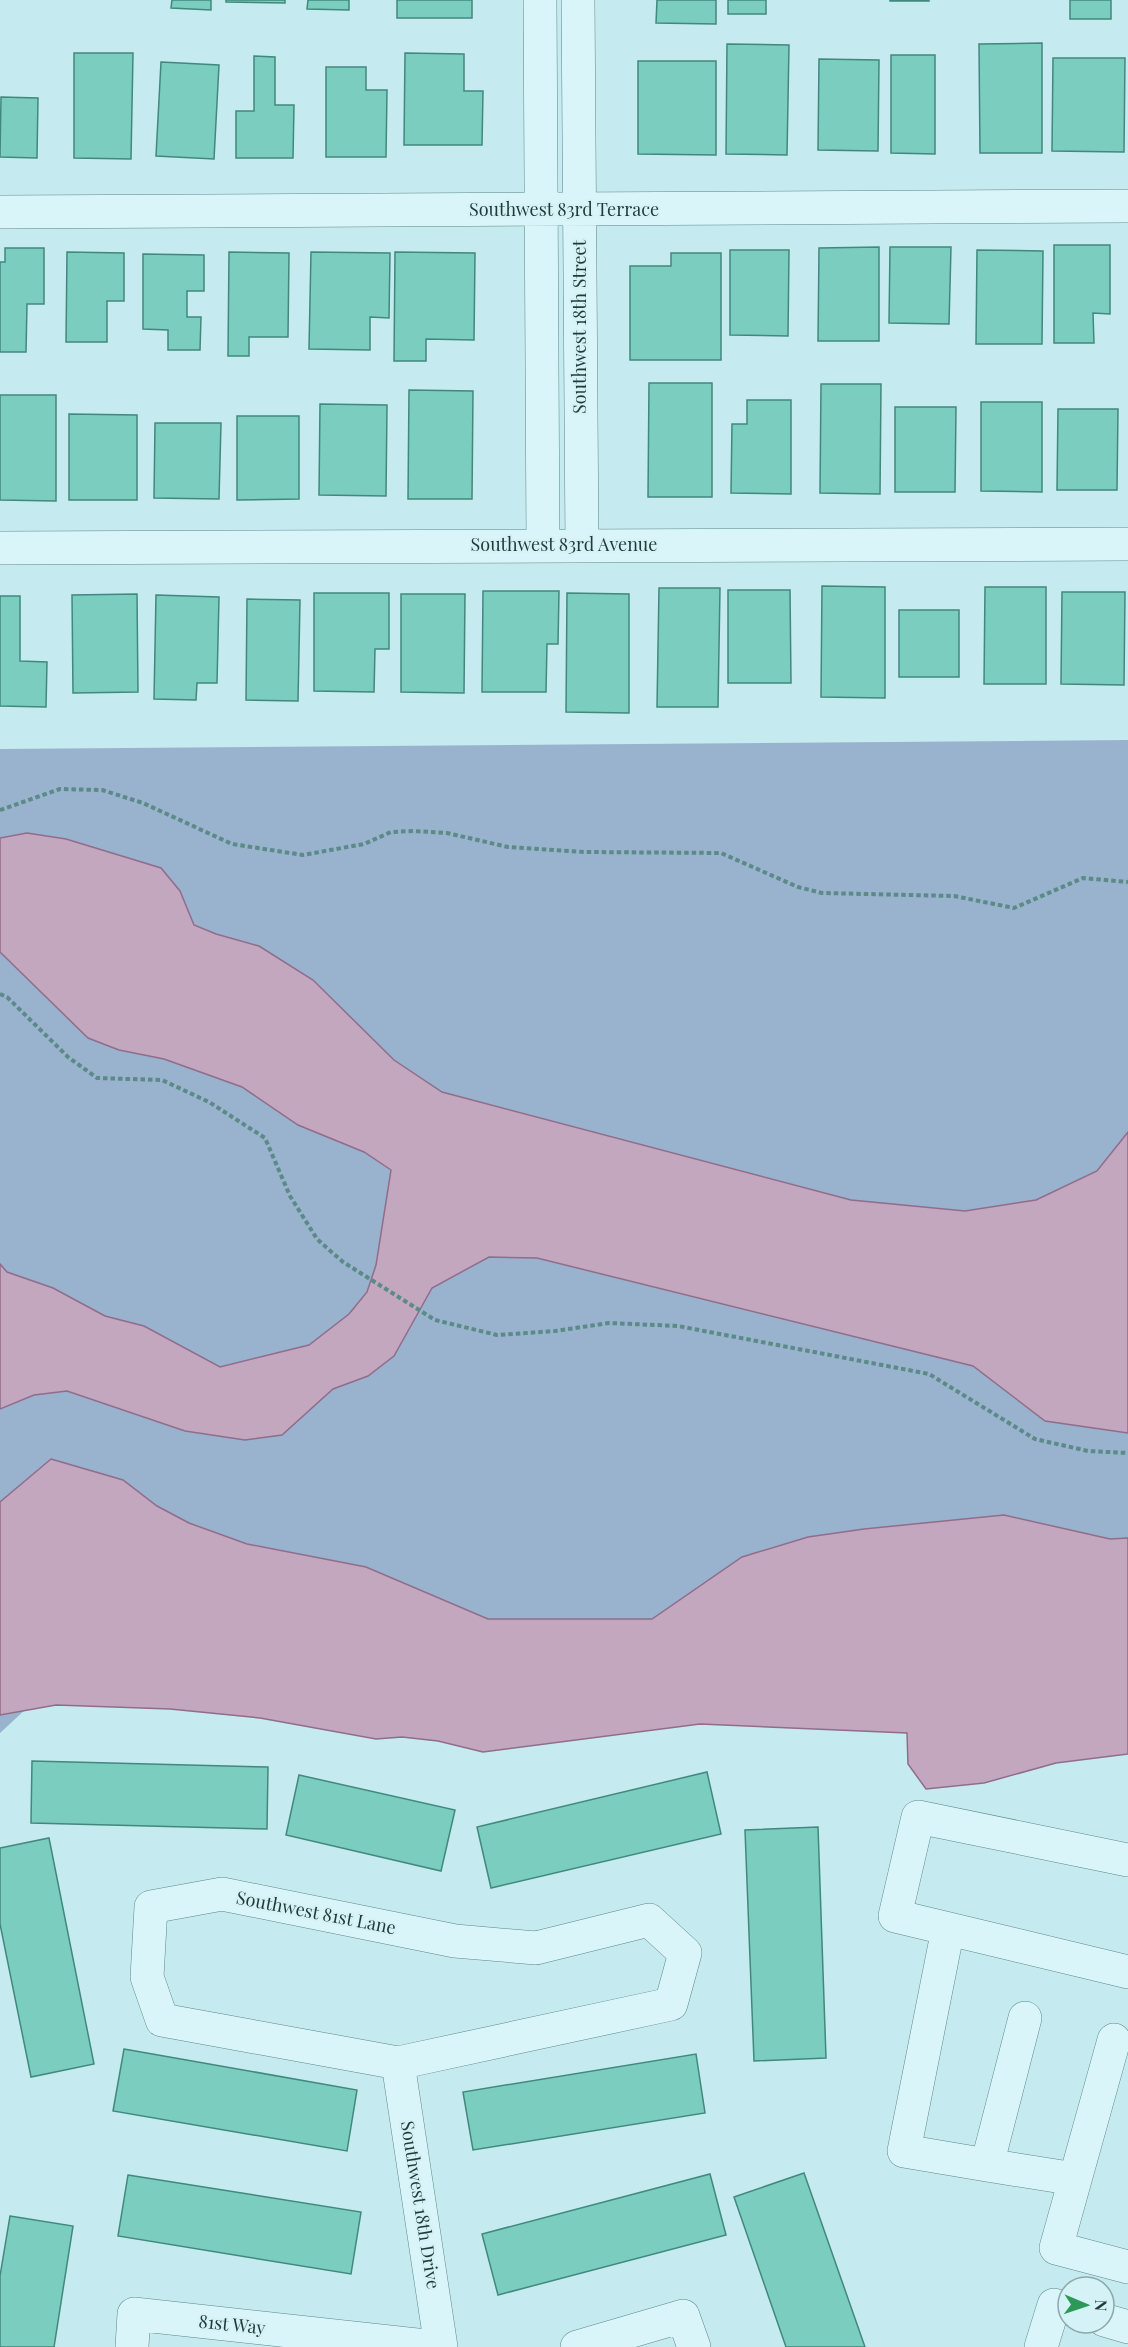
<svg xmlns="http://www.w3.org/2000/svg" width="1128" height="2347" viewBox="0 0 1128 2347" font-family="'Playfair Display',serif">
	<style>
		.green { fill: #99b2cd }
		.water { fill: #c2a7bf; stroke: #916d8b; stroke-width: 1.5 }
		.building { fill: #7bcdbf; stroke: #41897c; stroke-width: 1.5 }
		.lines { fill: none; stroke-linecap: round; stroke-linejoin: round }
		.minor-casing { stroke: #5b8a87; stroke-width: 34 }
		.path { stroke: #5b8a87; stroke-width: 4; stroke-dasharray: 4.5 3; stroke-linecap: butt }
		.minor { stroke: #d9f5f9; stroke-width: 33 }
		.labels { text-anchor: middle; stroke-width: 4.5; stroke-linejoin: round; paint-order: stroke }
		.street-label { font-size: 18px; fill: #1f3a37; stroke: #d5f2f6 }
	</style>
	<rect width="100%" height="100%" fill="#c5eaef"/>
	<!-- green -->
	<path class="green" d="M 1128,740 L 1128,1647 L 69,1669 L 0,1733 L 0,749 Z"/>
	<!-- water -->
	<path class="water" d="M 27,833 L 66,839 L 161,868 L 180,891 L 194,925 L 216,934 L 259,946 L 313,980 L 394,1060 L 442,1092 L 851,1200 L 965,1211 L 1036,1200 L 1097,1171 L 1128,1132 L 1128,1433 L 1045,1421 L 973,1366 L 537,1258 L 489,1257 L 432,1288 L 394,1356 L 368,1376 L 333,1389 L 282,1435 L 245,1440 L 185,1431 L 67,1391 L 34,1395 L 0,1409 L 0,1264 L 7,1272 L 53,1288 L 105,1316 L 144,1326 L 220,1367 L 309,1345 L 349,1314 L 367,1292 L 376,1265 L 391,1170 L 364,1152 L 298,1125 L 242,1087 L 164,1059 L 119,1050 L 88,1038 L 0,952 L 0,838 Z
		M 51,1459 L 123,1480 L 157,1506 L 189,1523 L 247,1544 L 366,1567 L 488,1619 L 652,1619 L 742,1557 L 808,1537 L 864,1529 L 1004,1515 L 1110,1539 L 1128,1538 L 1128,1754 L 1056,1763 L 984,1783 L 926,1789 L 908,1764 L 907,1733 L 700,1724 L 483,1752 L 438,1741 L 402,1737 L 376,1739 L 260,1718 L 170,1709 L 56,1705 L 0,1715 L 0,1502 Z"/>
	<!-- building -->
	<path class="building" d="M 172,0 L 211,0 L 211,10 L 171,8 Z
		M 226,0 L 285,0 L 285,3 L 226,2 Z
		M 308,0 L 349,0 L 349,10 L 307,9 Z
		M 397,0 L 472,0 L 472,18 L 397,18 Z
		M 657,0 L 716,0 L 716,24 L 656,23 Z
		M 728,0 L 766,0 L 766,14 L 728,14 Z
		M 890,0 L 929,0 L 929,1 L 890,1 Z
		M 1070,0 L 1111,0 L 1111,19 L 1070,19 Z
		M 1042,43 L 1042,153 L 980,153 L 979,44 Z
		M 727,44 L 789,45 L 787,155 L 726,154 Z
		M 74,53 L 133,53 L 131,159 L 74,158 Z
		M 405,53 L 464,54 L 464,91 L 483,91 L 482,145 L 404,145 Z
		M 891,55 L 935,55 L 935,154 L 891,153 Z
		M 254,56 L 275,57 L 275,105 L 294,105 L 293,158 L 236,158 L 236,111 L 254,111 Z
		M 1053,58 L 1125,58 L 1124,152 L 1052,151 Z
		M 819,59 L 879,60 L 878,151 L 818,150 Z
		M 638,61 L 716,61 L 716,155 L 638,154 Z
		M 161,62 L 219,65 L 214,159 L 156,156 Z
		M 326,67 L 366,67 L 366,90 L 387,90 L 386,157 L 326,157 Z
		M 1,97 L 38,98 L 37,158 L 0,157 Z
		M 1054,245 L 1110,245 L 1110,314 L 1093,313 L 1094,343 L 1054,343 Z
		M 879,247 L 879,341 L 818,341 L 819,248 Z
		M 890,247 L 951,247 L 949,324 L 889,323 Z
		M 5,248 L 44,248 L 44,304 L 27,304 L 26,352 L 0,352 L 0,262 L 5,262 Z
		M 730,250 L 789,250 L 788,336 L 730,335 Z
		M 977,250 L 1043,251 L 1042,344 L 976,344 Z
		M 67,252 L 124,253 L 124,301 L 107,301 L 107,342 L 66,342 Z
		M 229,252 L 289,253 L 288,337 L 249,337 L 249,356 L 228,356 Z
		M 311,252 L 390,253 L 389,318 L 370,317 L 370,350 L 309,349 Z
		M 395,252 L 475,253 L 474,340 L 426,339 L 426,361 L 394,361 Z
		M 671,253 L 721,253 L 721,360 L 630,360 L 630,266 L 671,266 Z
		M 143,254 L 204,255 L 204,291 L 187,291 L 187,317 L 201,317 L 200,350 L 168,350 L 168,330 L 143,329 Z
		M 649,383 L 712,383 L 712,497 L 648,497 Z
		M 821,384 L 881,384 L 880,494 L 820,493 Z
		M 409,390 L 473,391 L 472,499 L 408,499 Z
		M 0,395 L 56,395 L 56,501 L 0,500 Z
		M 747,400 L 791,400 L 791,494 L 731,493 L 732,424 L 747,424 Z
		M 981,402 L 1042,402 L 1042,492 L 981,491 Z
		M 320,404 L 387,405 L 386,496 L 319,495 Z
		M 895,407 L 956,407 L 955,492 L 895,492 Z
		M 1058,409 L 1118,409 L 1117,490 L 1057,490 Z
		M 69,414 L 137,415 L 137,500 L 69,500 Z
		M 237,416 L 299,416 L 299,499 L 237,500 Z
		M 155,423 L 221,423 L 219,499 L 154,498 Z
		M 822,586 L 885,587 L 885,698 L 821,697 Z
		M 985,587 L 1046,587 L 1046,684 L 984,684 Z
		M 659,588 L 720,588 L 718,707 L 657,707 Z
		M 728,590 L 790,590 L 791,683 L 728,683 Z
		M 483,591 L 559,591 L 558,644 L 547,644 L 546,692 L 482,692 Z
		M 1062,592 L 1125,592 L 1124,685 L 1061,684 Z
		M 314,593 L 389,593 L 389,649 L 375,649 L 374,692 L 314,691 Z
		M 567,593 L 629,594 L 629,713 L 566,712 Z
		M 137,594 L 138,692 L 73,693 L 72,595 Z
		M 401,594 L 465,594 L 464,693 L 401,692 Z
		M 156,595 L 219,597 L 217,683 L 197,683 L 196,700 L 154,699 Z
		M 0,596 L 20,596 L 20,661 L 47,662 L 46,707 L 0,706 Z
		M 247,599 L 300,600 L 298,701 L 246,700 Z
		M 899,610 L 959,610 L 959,677 L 899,677 Z
		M 32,1761 L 268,1767 L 267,1829 L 31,1823 Z
		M 707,1772 L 721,1834 L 491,1888 L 477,1827 Z
		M 299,1775 L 455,1810 L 441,1871 L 286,1835 Z
		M 818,1827 L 826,2058 L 754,2061 L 745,1830 Z
		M 49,1838 L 94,2064 L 31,2077 L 0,1924 L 0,1848 Z
		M 124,2049 L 357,2090 L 347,2151 L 113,2111 Z
		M 696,2054 L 705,2113 L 473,2150 L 463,2092 Z
		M 804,2173 L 865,2347 L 786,2347 L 734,2197 Z
		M 710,2174 L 726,2235 L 498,2295 L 482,2234 Z
		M 128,2175 L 361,2212 L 351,2274 L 118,2236 Z
		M 10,2216 L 73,2226 L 54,2347 L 0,2347 L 0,2276 Z"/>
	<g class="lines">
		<!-- minor casing -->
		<g class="minor-casing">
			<path id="minor" d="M 540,0 L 543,545
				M 578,0 L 582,546
				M 0,212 L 1128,206
				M 0,548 L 1128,544
				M 1128,1860 L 918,1817 L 895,1916 L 1128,1972
				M 222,1894 L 455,1941 L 536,1948 L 649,1920 L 685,1953 L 671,2004 L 398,2063 L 162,2020 L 147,1977 L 151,1907 Z
				M 948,1929 L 904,2151 L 987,2165 L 1025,2018
				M 1114,2040 L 1056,2248 L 1128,2267
				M 398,2063 L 441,2347
				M 987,2165 L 1075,2179
				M 1104,2320 L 1128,2327
				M 132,2347 L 134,2314 L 435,2347
				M 577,2347 L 683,2316 L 694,2347
				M 1041,2347 L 1054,2305 L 1068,2309"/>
		</g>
		<!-- path -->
		<path class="path" d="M 0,810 L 60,789 L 102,790 L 143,803 L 232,844 L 303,855 L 364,844 L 391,832 L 414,831 L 447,833 L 508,847 L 585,852 L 721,853 L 798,887 L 822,893 L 954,896 L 1014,908 L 1083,878 L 1128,882
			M 0,994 L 7,997 L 68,1057 L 97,1078 L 162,1080 L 209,1102 L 265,1138 L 290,1196 L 317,1239 L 343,1262 L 435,1320 L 497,1335 L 555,1331 L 609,1323 L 678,1326 L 929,1374 L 1035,1439 L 1088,1451 L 1128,1453"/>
		<!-- minor -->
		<use href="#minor" class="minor"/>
	</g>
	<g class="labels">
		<!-- street labels -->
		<g class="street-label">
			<text x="564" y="216">Southwest 83rd Terrace</text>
			<text transform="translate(580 327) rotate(-90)" y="6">Southwest 18th Street</text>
			<text x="564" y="551">Southwest 83rd Avenue</text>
			<text transform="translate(316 1913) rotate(11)" y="6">Southwest 81st Lane</text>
			<text transform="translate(420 2205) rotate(81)" y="6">Southwest 18th Drive</text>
			<text transform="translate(232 2325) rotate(6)" y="6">81st Way</text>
		</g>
	</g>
	<!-- north arrow -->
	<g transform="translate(1086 2305) rotate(92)"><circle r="28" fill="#d5f2f6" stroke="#8ca8aa" stroke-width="1.5"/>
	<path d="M0-4.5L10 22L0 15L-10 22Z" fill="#2b9a58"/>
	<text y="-9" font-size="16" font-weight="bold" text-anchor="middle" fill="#1f3a37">N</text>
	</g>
</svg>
